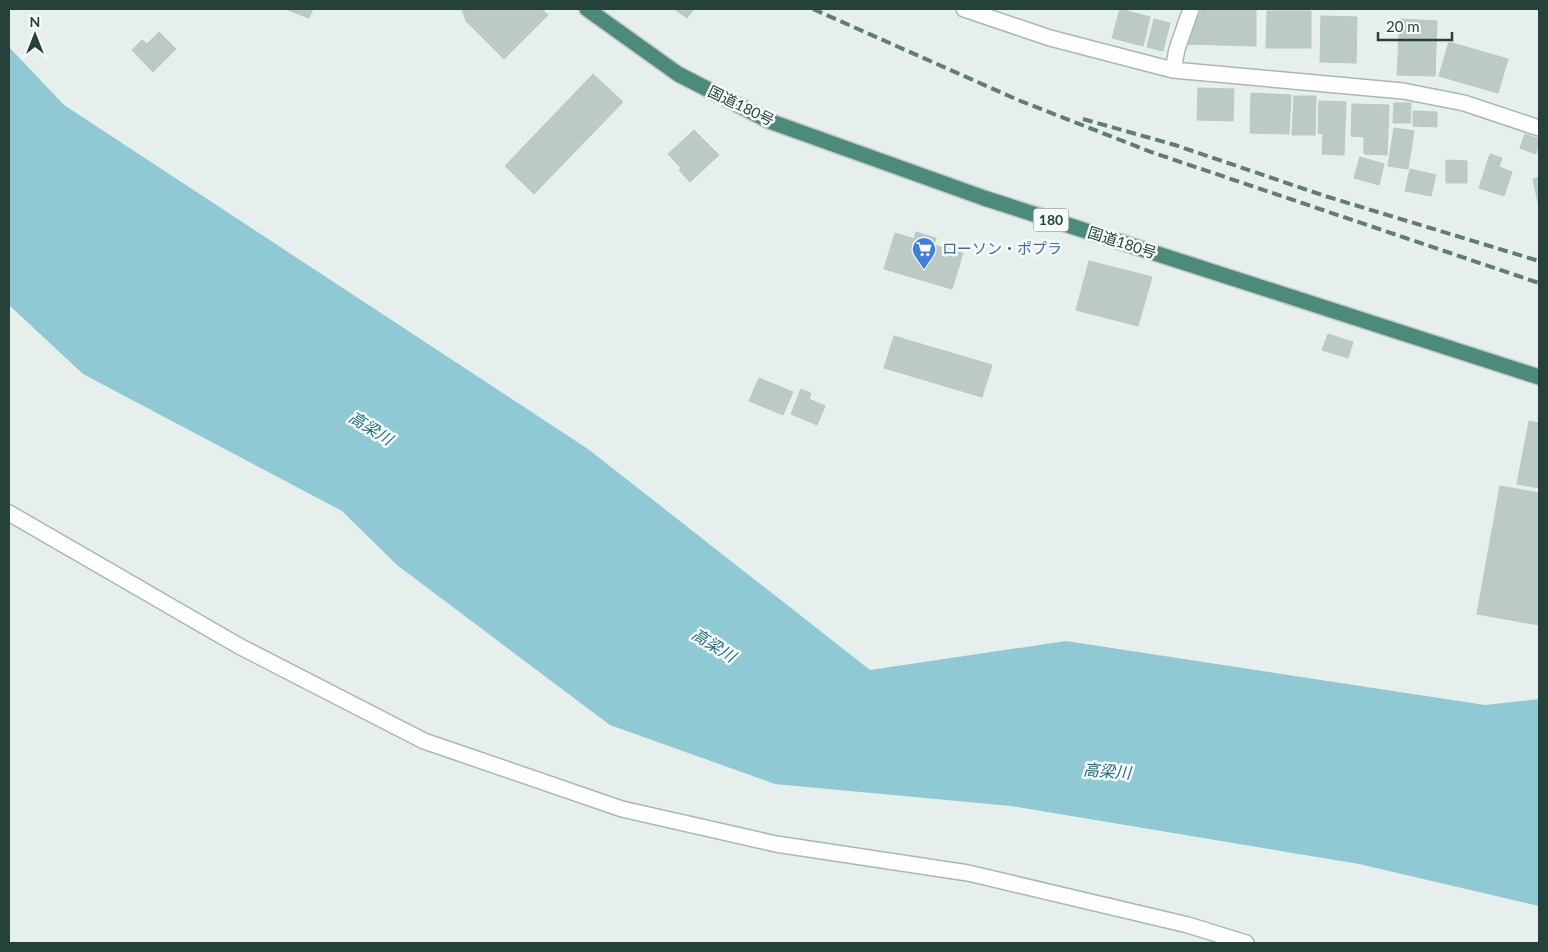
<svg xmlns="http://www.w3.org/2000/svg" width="1548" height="952" viewBox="0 0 1548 952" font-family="Lato,'Noto Sans JP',sans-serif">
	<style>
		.water { fill: #8ec9d4 }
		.building { fill: #bbcac4; stroke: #b8c9c2 }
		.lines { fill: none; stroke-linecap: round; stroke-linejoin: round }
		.minor-casing { stroke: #a8b8b2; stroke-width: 18 }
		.tertiary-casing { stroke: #a8b8b2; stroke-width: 18 }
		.trunk-casing { stroke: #c2cac8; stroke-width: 18 }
		.minor { stroke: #fff; stroke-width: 15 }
		.tertiary { stroke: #fff; stroke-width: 15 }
		.trunk { stroke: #4c8a7c; stroke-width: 15 }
		.rail { stroke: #5f7d75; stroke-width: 4; stroke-dasharray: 10 5; stroke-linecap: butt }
		.labels { text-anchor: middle; stroke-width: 5; stroke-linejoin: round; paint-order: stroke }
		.shield { fill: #f7fbf9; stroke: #637a73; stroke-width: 1 }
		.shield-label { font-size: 14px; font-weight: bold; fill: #24423a }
		.street-label { font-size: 15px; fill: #24423a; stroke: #f7fbf9 }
		.shop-label { font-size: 15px; fill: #366cbe; stroke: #f7fbf9; text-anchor: start }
		.water-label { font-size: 16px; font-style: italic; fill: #1c6f80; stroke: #f7fbf9 }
	</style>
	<rect width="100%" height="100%" fill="#e6efeb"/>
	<!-- water -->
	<path class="water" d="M 9,47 L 64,105 L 588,449 L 870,670 L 1066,641 L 1485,705 L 1539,699 L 1539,906 L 1359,864 L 1011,806 L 775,784 L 610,725 L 397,565 L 342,511 L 83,374 L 9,305 Z"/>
	<!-- building -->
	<path class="building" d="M 285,9 L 313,9 L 309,18 Z
		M 462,9 L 541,9 L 548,15 L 504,59 L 466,21 Z
		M 674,9 L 694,9 L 687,18 Z
		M 1120,9 L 1150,17 L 1143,46 L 1112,38 Z
		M 1202,9 L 1256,9 L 1256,46 L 1186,44 Z
		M 1267,11 L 1311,11 L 1311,48 L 1266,48 Z
		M 1321,16 L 1357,17 L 1356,63 L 1320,62 Z
		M 1154,19 L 1170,23 L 1163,51 L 1147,47 Z
		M 1400,19 L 1437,21 L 1435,76 L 1397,75 Z
		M 159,32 L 176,49 L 153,72 L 132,50 L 142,40 L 147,44 Z
		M 1449,42 L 1508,59 L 1498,93 L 1439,76 Z
		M 593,74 L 623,102 L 534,194 L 505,166 Z
		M 1198,88 L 1234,89 L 1233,121 L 1197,120 Z
		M 1251,93 L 1291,95 L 1289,134 L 1250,133 Z
		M 1294,96 L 1316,96 L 1315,135 L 1292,135 Z
		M 1319,101 L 1346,102 L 1344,155 L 1322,154 L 1323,134 L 1318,133 Z
		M 1394,103 L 1411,103 L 1410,123 L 1393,123 Z
		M 1352,104 L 1389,105 L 1387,155 L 1364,154 L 1364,137 L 1351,136 Z
		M 1413,111 L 1437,112 L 1437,127 L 1413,126 Z
		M 1394,128 L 1414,131 L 1408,169 L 1388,166 Z
		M 694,130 L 719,155 L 690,182 L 679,170 L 681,168 L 668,154 Z
		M 1525,134 L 1539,139 L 1536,154 L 1520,148 Z
		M 1490,154 L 1502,158 L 1499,167 L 1512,172 L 1504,196 L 1479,188 Z
		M 1360,157 L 1384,164 L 1379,185 L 1354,178 Z
		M 1446,160 L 1467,161 L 1467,183 L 1446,183 Z
		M 1410,169 L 1436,175 L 1431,196 L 1405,191 Z
		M 1539,177 L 1539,207 L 1533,179 Z
		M 916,232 L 936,238 L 934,245 L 963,253 L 952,289 L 884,269 L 895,233 L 914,239 Z
		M 1089,261 L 1152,277 L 1138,326 L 1076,310 Z
		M 1328,334 L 1353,342 L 1348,358 L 1322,350 Z
		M 894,336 L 992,365 L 982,397 L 884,368 Z
		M 759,378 L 793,392 L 783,415 L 749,401 Z
		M 801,389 L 811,393 L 809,399 L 825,406 L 817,425 L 791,414 Z
		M 1529,421 L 1539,423 L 1539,488 L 1517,484 Z
		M 1500,486 L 1539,493 L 1539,625 L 1477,614 Z"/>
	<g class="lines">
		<!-- minor casing -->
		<g class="minor-casing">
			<path id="minor" d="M 964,9 L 1050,38 L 1173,70 L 1403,91 L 1464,103 L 1539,128
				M 1173,70 L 1177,49 L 1191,9"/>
		</g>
		<!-- tertiary casing -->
		<g class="tertiary-casing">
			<path id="tertiary" d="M 9,513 L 239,646 L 424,741 L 622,809 L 776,844 L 968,873 L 1188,925 L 1246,943"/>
		</g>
		<!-- trunk casing -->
		<g class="trunk-casing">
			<path id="trunk" d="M 587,9 L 678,74 L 769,121 L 984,198 L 1539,377"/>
		</g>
		<!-- minor -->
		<use href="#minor" class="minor"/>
		<!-- tertiary -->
		<use href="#tertiary" class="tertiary"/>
		<!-- trunk -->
		<use href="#trunk" class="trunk"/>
		<!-- rail -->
		<path class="rail" d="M 813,9 L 1018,100 L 1151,152 L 1539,283
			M 1083,119 L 1175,145 L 1325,196 L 1539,261"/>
	</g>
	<!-- icons -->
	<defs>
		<g id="supermarket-pin" transform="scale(1.25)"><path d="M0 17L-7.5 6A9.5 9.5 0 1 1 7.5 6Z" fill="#3f7fe0" stroke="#f7fbf9"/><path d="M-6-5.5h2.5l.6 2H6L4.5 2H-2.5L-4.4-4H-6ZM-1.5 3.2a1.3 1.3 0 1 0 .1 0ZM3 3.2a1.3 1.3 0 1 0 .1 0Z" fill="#fff"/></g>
	</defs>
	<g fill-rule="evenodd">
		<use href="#supermarket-pin" x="924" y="249"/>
	</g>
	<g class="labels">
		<!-- shield labels -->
		<rect class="shield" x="1033.5" y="208.5" width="35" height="23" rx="4"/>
		<g class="shield-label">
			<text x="1051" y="225">180</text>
		</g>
		<!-- street labels -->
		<g class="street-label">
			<text transform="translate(741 106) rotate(26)" y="5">国道180号</text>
			<text transform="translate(1122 243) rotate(18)" y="5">国道180号</text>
		</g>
		<!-- shop labels -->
		<g class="shop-label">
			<text x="942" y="254">ローソン・ポプラ</text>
		</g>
		<!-- water labels -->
		<g class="water-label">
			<text transform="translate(371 428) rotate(32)" y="6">高梁川</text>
			<text transform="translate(714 645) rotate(32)" y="6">高梁川</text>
			<text transform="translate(1107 771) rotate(4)" y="6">高梁川</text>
		</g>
	</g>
	<!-- border -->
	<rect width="1548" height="952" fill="none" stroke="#24423a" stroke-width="20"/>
	<!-- north arrow -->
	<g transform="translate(35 35)" stroke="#f7fbf9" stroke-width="4" paint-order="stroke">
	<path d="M0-4L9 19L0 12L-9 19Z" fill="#24423a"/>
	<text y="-8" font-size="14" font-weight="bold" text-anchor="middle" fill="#24423a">N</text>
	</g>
	<!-- scale -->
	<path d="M1378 32v8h74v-8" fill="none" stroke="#24423a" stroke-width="2.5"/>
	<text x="1386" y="32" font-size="15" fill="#24423a" stroke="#f7fbf9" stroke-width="4" paint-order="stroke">20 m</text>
</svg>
